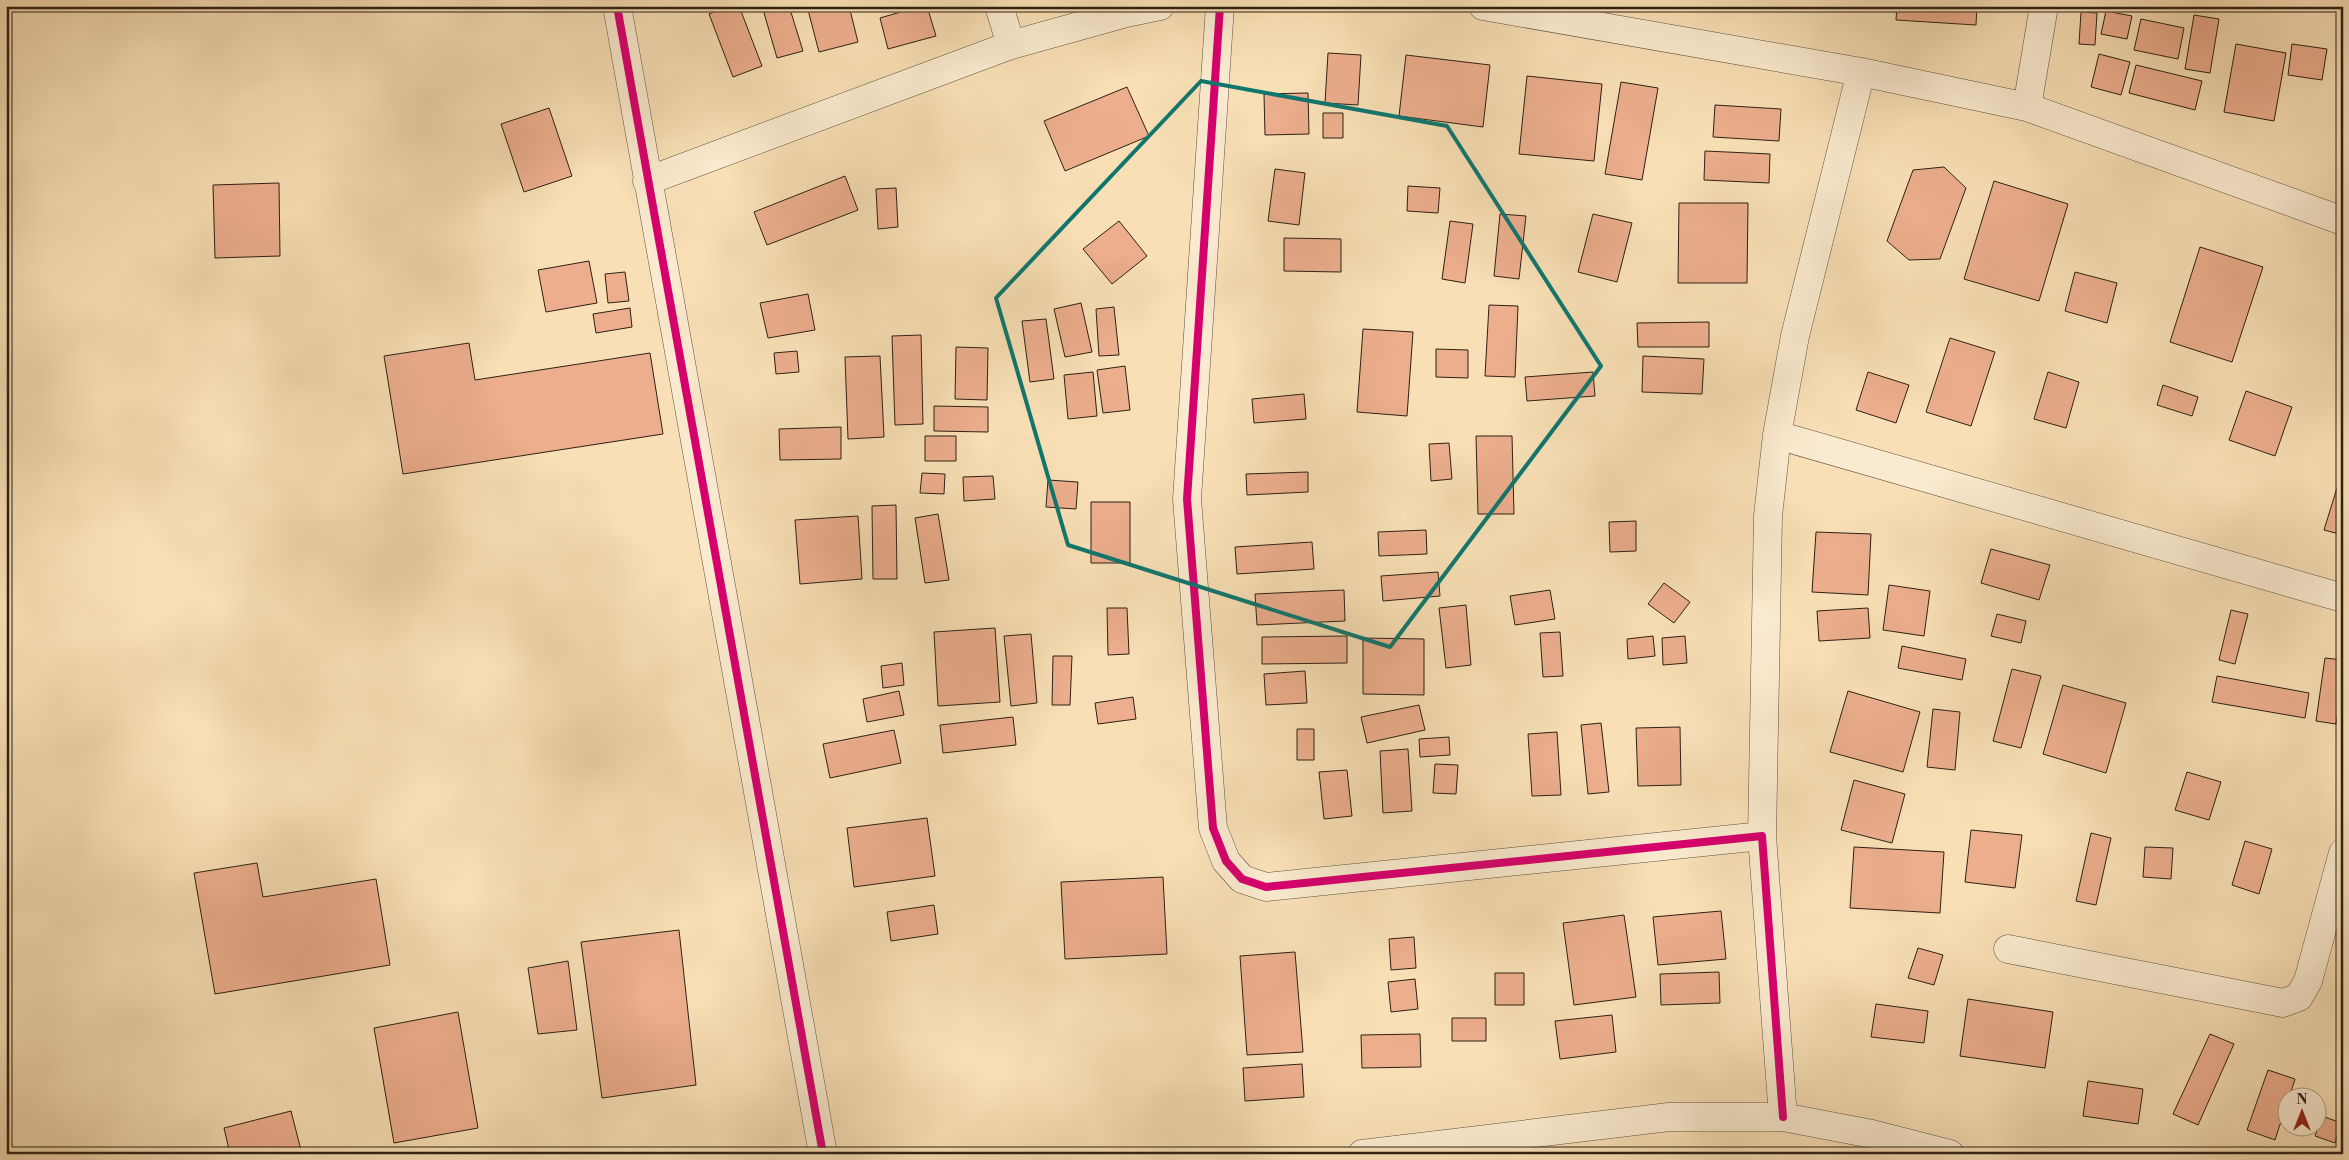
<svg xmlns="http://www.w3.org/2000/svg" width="2349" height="1160" viewBox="0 0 2349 1160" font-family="'Libre Bodoni',serif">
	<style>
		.building { fill: #ecae8d; stroke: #2d2115 }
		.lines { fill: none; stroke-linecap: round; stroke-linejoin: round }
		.minor-casing { stroke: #60503d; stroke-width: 29 }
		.minor { stroke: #faeacf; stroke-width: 28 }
		.cycleway-casing { stroke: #faeacf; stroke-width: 11 }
		.cycleway { stroke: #d6006c; stroke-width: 8 }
		.marked { fill: none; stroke: #0f766e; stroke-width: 4; stroke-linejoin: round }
	</style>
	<rect width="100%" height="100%" fill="#f8dfb5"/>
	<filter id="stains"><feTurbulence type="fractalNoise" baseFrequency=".004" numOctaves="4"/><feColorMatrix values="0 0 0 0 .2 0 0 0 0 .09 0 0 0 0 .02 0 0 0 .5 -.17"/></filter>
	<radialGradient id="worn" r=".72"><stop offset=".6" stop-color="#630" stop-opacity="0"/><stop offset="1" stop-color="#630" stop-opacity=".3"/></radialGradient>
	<!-- building -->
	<path class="building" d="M 192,6 L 350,6 L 350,10 L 192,10 Z
		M 728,6 L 739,6 L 762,66 L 733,77 L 709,14 Z
		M 762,6 L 789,6 L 803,51 L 777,58 Z
		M 807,6 L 849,6 L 858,42 L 819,52 Z
		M 921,6 L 927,6 L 936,36 L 888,49 L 880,18 Z
		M 1897,6 L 1977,6 L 1976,25 L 1896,20 Z
		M 2106,11 L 2132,16 L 2127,39 L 2101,34 Z
		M 2081,12 L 2097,13 L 2095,45 L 2079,44 Z
		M 2194,15 L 2219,19 L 2210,73 L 2185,69 Z
		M 2141,19 L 2184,28 L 2178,59 L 2134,50 Z
		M 2236,44 L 2286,53 L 2274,121 L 2224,112 Z
		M 2292,44 L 2327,49 L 2322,80 L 2288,75 Z
		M 1328,53 L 1361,55 L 1358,105 L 1325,103 Z
		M 2099,54 L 2130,62 L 2121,95 L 2091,87 Z
		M 1406,55 L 1490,65 L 1483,127 L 1399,116 Z
		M 2136,65 L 2202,81 L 2195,110 L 2129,93 Z
		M 1527,76 L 1602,84 L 1594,161 L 1519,154 Z
		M 1621,82 L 1658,88 L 1642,180 L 1605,174 Z
		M 1127,87 L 1149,136 L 1065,171 L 1044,121 Z
		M 1308,93 L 1309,134 L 1265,135 L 1264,94 Z
		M 1715,105 L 1781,109 L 1779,141 L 1713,137 Z
		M 549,108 L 572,176 L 524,192 L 501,124 Z
		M 1323,113 L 1343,113 L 1343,138 L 1323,138 Z
		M 1705,151 L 1770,154 L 1769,183 L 1704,180 Z
		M 1944,167 L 1966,188 L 1940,259 L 1909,260 L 1887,241 L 1913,170 Z
		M 1275,169 L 1305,173 L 1299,225 L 1268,221 Z
		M 845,176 L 858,210 L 767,245 L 754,212 Z
		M 1994,181 L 2068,204 L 2039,301 L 1964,279 Z
		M 279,183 L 280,256 L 215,258 L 213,185 Z
		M 1408,186 L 1440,188 L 1438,213 L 1407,211 Z
		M 896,188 L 898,227 L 878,229 L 876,189 Z
		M 1679,203 L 1748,203 L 1747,283 L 1678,283 Z
		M 1500,214 L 1526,216 L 1519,279 L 1494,276 Z
		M 1593,214 L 1632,223 L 1617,282 L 1578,272 Z
		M 1119,221 L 1147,256 L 1112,284 L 1083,249 Z
		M 1450,221 L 1473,224 L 1465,283 L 1442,279 Z
		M 1284,238 L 1341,239 L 1341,272 L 1284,271 Z
		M 2200,247 L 2263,267 L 2232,362 L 2170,342 Z
		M 589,261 L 597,303 L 546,312 L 538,270 Z
		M 625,272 L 629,301 L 608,303 L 605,274 Z
		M 2075,272 L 2117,283 L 2107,323 L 2065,311 Z
		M 808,294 L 815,330 L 768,338 L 760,303 Z
		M 1081,303 L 1092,352 L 1065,357 L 1054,309 Z
		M 1489,305 L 1518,306 L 1515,377 L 1485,376 Z
		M 1114,307 L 1119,355 L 1099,356 L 1096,309 Z
		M 630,308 L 632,327 L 596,333 L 593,314 Z
		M 1046,319 L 1054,379 L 1030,382 L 1022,321 Z
		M 1709,322 L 1709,347 L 1638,347 L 1637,323 Z
		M 1363,329 L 1413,332 L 1407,416 L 1357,412 Z
		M 921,335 L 923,424 L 895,425 L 892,336 Z
		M 1950,338 L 1995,352 L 1971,426 L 1926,412 Z
		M 469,343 L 475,380 L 650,353 L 663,434 L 403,474 L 384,356 Z
		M 956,347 L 988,348 L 987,400 L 955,399 Z
		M 1436,349 L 1468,350 L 1468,378 L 1436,377 Z
		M 797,351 L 799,372 L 776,374 L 774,353 Z
		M 880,356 L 884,437 L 848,439 L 845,357 Z
		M 1643,356 L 1704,359 L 1702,394 L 1642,392 Z
		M 1125,366 L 1130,410 L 1103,413 L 1097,370 Z
		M 1093,372 L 1097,416 L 1068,419 L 1064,375 Z
		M 1593,372 L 1595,396 L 1527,401 L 1525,377 Z
		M 1868,372 L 1909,385 L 1896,423 L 1856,410 Z
		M 2048,372 L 2079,382 L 2066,428 L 2034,419 Z
		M 2163,385 L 2198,397 L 2192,416 L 2157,405 Z
		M 2246,391 L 2292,407 L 2275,456 L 2229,440 Z
		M 1304,394 L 1306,419 L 1254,423 L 1252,399 Z
		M 934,406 L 988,407 L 988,432 L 934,431 Z
		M 841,427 L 841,459 L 780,460 L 779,429 Z
		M 925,436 L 956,436 L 956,461 L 925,461 Z
		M 1476,436 L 1512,436 L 1514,514 L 1478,514 Z
		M 1449,443 L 1452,479 L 1431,481 L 1429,444 Z
		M 1308,472 L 1308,492 L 1247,495 L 1246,474 Z
		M 922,473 L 945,474 L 944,494 L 920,493 Z
		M 2341,475 L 2343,476 L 2343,535 L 2324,530 Z
		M 993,476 L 995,499 L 964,501 L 963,477 Z
		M 1048,480 L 1078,482 L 1076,509 L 1046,507 Z
		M 1091,502 L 1130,502 L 1130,563 L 1091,563 Z
		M 896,505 L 897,579 L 873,579 L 872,506 Z
		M 938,514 L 949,580 L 925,583 L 915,518 Z
		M 858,516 L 862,579 L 800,584 L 795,520 Z
		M 1636,521 L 1636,551 L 1610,552 L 1609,522 Z
		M 1426,530 L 1427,554 L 1379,556 L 1378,532 Z
		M 1816,532 L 1871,534 L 1868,595 L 1812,592 Z
		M 1312,542 L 1314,569 L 1237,574 L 1235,547 Z
		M 1991,549 L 2050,565 L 2039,600 L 1981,583 Z
		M 1438,572 L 1440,596 L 1383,601 L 1381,576 Z
		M 1664,583 L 1690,602 L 1674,623 L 1648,604 Z
		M 1889,585 L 1930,591 L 1924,636 L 1883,630 Z
		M 1344,590 L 1345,621 L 1257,625 L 1255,594 Z
		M 1550,590 L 1555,619 L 1515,625 L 1510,596 Z
		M 1466,605 L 1471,665 L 1446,668 L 1439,608 Z
		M 1107,608 L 1127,608 L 1129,654 L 1108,655 Z
		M 1868,608 L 1870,638 L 1819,641 L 1817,611 Z
		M 2231,610 L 2248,614 L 2235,664 L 2219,660 Z
		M 1997,614 L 2026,621 L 2021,643 L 1991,636 Z
		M 995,628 L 1000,702 L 938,706 L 934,632 Z
		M 1560,632 L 1563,676 L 1543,677 L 1540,633 Z
		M 1031,634 L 1037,703 L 1011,706 L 1004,636 Z
		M 1347,636 L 1347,663 L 1262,664 L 1262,637 Z
		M 1653,636 L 1655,656 L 1628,659 L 1627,639 Z
		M 1685,636 L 1687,663 L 1663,665 L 1662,638 Z
		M 1363,638 L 1424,639 L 1424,695 L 1363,694 Z
		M 1902,646 L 1966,659 L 1962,680 L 1898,668 Z
		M 1053,656 L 1072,656 L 1070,705 L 1052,705 Z
		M 2325,658 L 2343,660 L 2343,677 L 2336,724 L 2316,721 Z
		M 902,663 L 904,685 L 883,688 L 881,666 Z
		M 2012,669 L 2041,676 L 2021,748 L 1993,741 Z
		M 1305,671 L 1307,703 L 1266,705 L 1264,674 Z
		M 2217,676 L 2309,693 L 2305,718 L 2212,702 Z
		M 2063,685 L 2126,703 L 2106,773 L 2043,754 Z
		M 899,691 L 904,715 L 867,722 L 863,699 Z
		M 1848,691 L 1920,712 L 1903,772 L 1830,752 Z
		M 1133,697 L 1136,719 L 1098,724 L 1095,703 Z
		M 1419,705 L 1425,730 L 1367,743 L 1361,717 Z
		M 1933,709 L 1960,712 L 1955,770 L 1927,767 Z
		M 1013,717 L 1016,745 L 943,753 L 940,725 Z
		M 1601,723 L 1609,792 L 1588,794 L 1581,725 Z
		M 1680,727 L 1681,785 L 1638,786 L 1636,728 Z
		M 1297,729 L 1314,729 L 1314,760 L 1297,760 Z
		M 894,730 L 901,763 L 830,778 L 823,744 Z
		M 1557,732 L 1561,795 L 1532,796 L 1528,734 Z
		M 1449,737 L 1450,755 L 1420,757 L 1419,739 Z
		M 1408,749 L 1412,811 L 1383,813 L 1380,751 Z
		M 1435,764 L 1458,765 L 1456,794 L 1433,793 Z
		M 1347,770 L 1352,816 L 1324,819 L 1319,772 Z
		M 2187,772 L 2221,782 L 2209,820 L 2175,810 Z
		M 1854,780 L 1905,794 L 1892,843 L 1841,830 Z
		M 927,818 L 935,876 L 854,887 L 847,828 Z
		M 1971,830 L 2022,835 L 2015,888 L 1965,882 Z
		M 2091,833 L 2111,838 L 2096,905 L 2076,901 Z
		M 2245,841 L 2272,849 L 2259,894 L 2232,885 Z
		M 1854,847 L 1944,852 L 1940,913 L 1850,908 Z
		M 2145,847 L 2173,848 L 2171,879 L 2143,877 Z
		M 257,863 L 263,897 L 376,879 L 390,965 L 215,994 L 194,873 Z
		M 1163,877 L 1167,954 L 1065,959 L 1061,882 Z
		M 934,905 L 938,934 L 891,941 L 887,912 Z
		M 1721,911 L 1726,959 L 1658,965 L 1653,917 Z
		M 1624,915 L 1636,997 L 1574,1005 L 1563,923 Z
		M 679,930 L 696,1085 L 602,1098 L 581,942 Z
		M 1414,937 L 1416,968 L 1391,970 L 1389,939 Z
		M 1918,948 L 1943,955 L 1934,985 L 1908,978 Z
		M 1295,952 L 1303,1052 L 1247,1055 L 1240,956 Z
		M 568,961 L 577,1030 L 538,1034 L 528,968 Z
		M 1719,972 L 1720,1003 L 1661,1005 L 1660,974 Z
		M 1495,973 L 1524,973 L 1524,1005 L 1495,1005 Z
		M 1415,979 L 1418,1009 L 1391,1012 L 1388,982 Z
		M 1968,999 L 2053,1012 L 2045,1068 L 1960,1056 Z
		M 1876,1004 L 1928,1011 L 1924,1043 L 1871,1037 Z
		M 458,1012 L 478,1128 L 394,1143 L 374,1028 Z
		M 1612,1015 L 1616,1052 L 1560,1059 L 1555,1021 Z
		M 1452,1018 L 1486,1018 L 1486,1041 L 1452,1041 Z
		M 1420,1034 L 1421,1067 L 1362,1068 L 1361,1035 Z
		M 2210,1034 L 2234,1044 L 2198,1125 L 2173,1114 Z
		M 1302,1064 L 1304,1097 L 1245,1101 L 1243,1068 Z
		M 2268,1070 L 2295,1079 L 2289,1098 L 2286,1098 L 2286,1106 L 2275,1140 L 2247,1130 Z
		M 2088,1081 L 2143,1089 L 2138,1124 L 2083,1116 Z
		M 291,1111 L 302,1154 L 230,1154 L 224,1128 Z
		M 2322,1116 L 2341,1123 L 2335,1143 L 2315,1136 Z"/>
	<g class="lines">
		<!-- minor casing -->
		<g class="minor-casing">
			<path id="minor" d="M 617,6 L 823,1154
				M 999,6 L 1011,45
				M 1220,6 L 1187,499 L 1213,828 L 1226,861 L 1242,879 L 1266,887 L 1762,836 L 1783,1117
				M 1483,6 L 1861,72 L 2027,107 L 2343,221
				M 2027,107 L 2044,6
				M 647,181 L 1011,45 L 1126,13 L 1160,6
				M 1777,435 L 2343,598
				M 1762,836 L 1768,516 L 1777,435 L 1795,336 L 1861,72
				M 2008,949 L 2283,1003 L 2299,997 L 2308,981 L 2343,853
				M 1362,1154 L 1669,1117 L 1783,1117 L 1872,1134 L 1950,1154"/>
		</g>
		<!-- minor -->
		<use href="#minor" class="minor"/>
		<!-- cycleway casing -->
		<g class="cycleway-casing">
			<path id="cycleway" d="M 617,6 L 823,1154
				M 1220,6 L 1187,499 L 1213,828 L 1226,861 L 1242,879 L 1266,887 L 1762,836 L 1783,1117"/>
		</g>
		<!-- cycleway -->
		<use href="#cycleway" class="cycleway"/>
	</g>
	<!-- marked area -->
	<path class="marked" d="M 1201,81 L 1447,126 L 1601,366 L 1390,647 L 1068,545 L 996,298 Z"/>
	<!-- margin -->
	<rect width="2349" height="1160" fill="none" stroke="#f8dfb5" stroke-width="25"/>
	<rect x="8" y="8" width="2334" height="1145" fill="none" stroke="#2d2115" stroke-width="2.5"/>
	<rect x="12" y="12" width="2324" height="1135" fill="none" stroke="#2d2115"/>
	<!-- north arrow -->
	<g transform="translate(2302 1112)"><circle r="24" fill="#faeacf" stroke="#a89a85"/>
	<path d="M0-4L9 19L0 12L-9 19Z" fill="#8f2418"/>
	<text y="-8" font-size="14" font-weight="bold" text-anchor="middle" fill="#2d2115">N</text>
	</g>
	<rect width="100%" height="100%" filter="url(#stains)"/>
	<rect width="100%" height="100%" fill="url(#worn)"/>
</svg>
